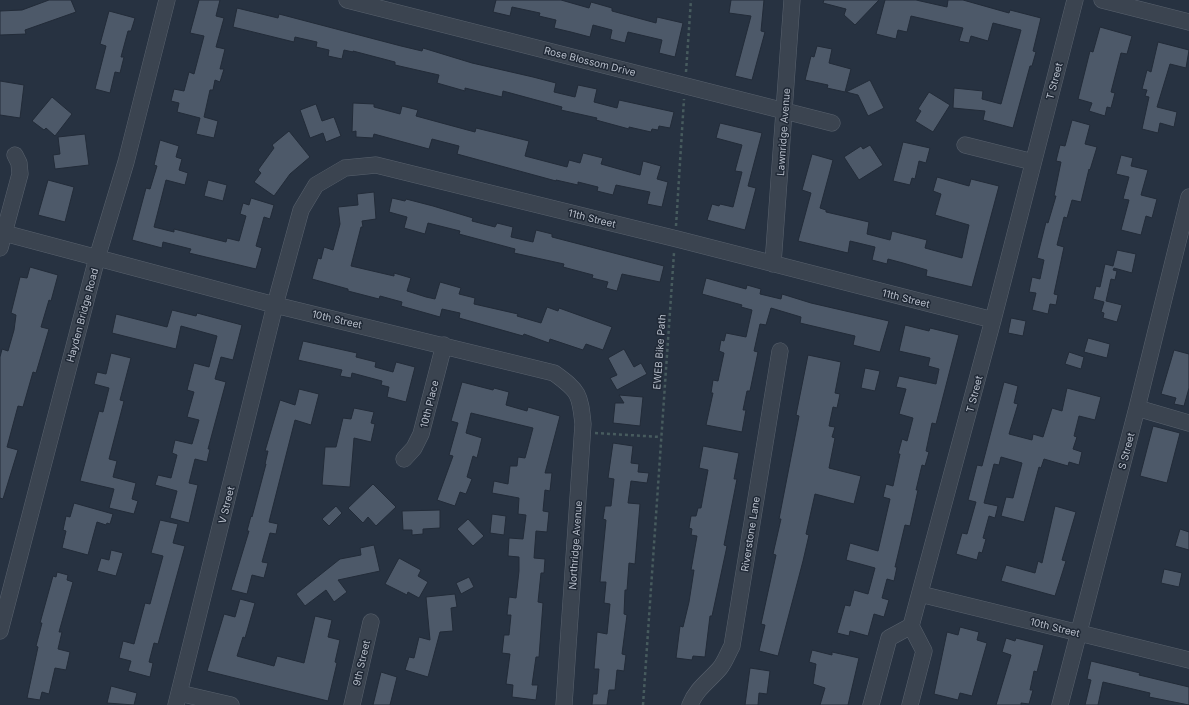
<svg xmlns="http://www.w3.org/2000/svg" width="1189" height="705" viewBox="0 0 1189 705" font-family="Inter,sans-serif">
	<style>
		.building { fill: #4d5969; stroke: #222b38 }
		.lines { fill: none; stroke-linecap: round; stroke-linejoin: round }
		.minor-casing { stroke: #59626e; stroke-width: 17 }
		.path { stroke: #475b5e; stroke-width: 2.5; stroke-dasharray: 3 3; stroke-linecap: butt }
		.minor { stroke: #3b4450; stroke-width: 16 }
		.labels { text-anchor: middle; stroke-width: 3; stroke-linejoin: round; paint-order: stroke }
		.street-label { font-size: 10px; fill: #b8bfcb; stroke: #202936 }
	</style>
	<rect width="100%" height="100%" fill="#273241"/>
	<!-- building -->
	<path class="building" d="M 49,0 L 71,0 L 76,12 L 25,30 L 26,34 L 0,35 L 0,11 L 22,10 Z
		M 199,0 L 220,0 L 216,16 L 224,18 L 216,47 L 225,49 L 220,69 L 224,69 L 220,82 L 215,80 L 213,90 L 210,90 L 204,117 L 218,121 L 214,138 L 196,134 L 200,118 L 177,112 L 179,103 L 171,101 L 174,89 L 184,91 L 189,72 L 194,74 L 204,36 L 190,33 Z
		M 496,0 L 561,0 L 589,8 L 591,2 L 612,8 L 612,11 L 656,23 L 657,17 L 683,23 L 675,57 L 659,53 L 662,40 L 628,32 L 625,43 L 610,39 L 612,30 L 593,25 L 590,37 L 571,32 L 554,28 L 556,20 L 539,16 L 540,13 L 512,7 L 510,16 L 493,12 Z
		M 731,0 L 764,0 L 761,31 L 765,32 L 752,80 L 735,76 L 751,16 L 729,13 Z
		M 824,0 L 879,0 L 855,25 L 844,15 L 846,9 L 823,3 Z
		M 885,0 L 916,0 L 947,7 L 948,0 L 963,0 L 1009,13 L 1010,10 L 1041,18 L 1033,51 L 1036,52 L 1032,66 L 1030,66 L 1013,128 L 983,120 L 985,111 L 953,108 L 954,88 L 983,91 L 982,99 L 1001,104 L 1021,30 L 993,23 L 988,41 L 971,36 L 969,43 L 959,41 L 963,28 L 911,16 L 907,32 L 898,30 L 896,39 L 876,34 Z
		M 237,8 L 278,18 L 279,14 L 401,46 L 422,51 L 423,48 L 472,63 L 533,77 L 556,83 L 554,92 L 575,97 L 578,85 L 597,89 L 594,102 L 617,108 L 619,100 L 674,112 L 670,128 L 659,126 L 658,130 L 652,129 L 651,132 L 629,127 L 629,129 L 596,120 L 597,118 L 561,110 L 562,107 L 503,91 L 502,97 L 465,88 L 465,91 L 437,83 L 439,75 L 395,65 L 395,62 L 353,51 L 353,52 L 344,50 L 342,59 L 328,56 L 329,50 L 316,47 L 317,42 L 295,37 L 294,42 L 233,27 Z
		M 109,11 L 135,18 L 131,31 L 128,31 L 121,57 L 124,57 L 120,73 L 115,72 L 110,93 L 95,89 L 106,46 L 100,44 Z
		M 1100,27 L 1132,36 L 1127,54 L 1121,53 L 1111,92 L 1115,93 L 1111,108 L 1107,107 L 1105,116 L 1089,111 L 1092,103 L 1078,99 L 1090,51 L 1093,52 Z
		M 1158,42 L 1189,50 L 1186,68 L 1170,64 L 1157,107 L 1177,112 L 1174,127 L 1160,123 L 1158,133 L 1142,129 L 1149,97 L 1145,96 L 1147,90 L 1142,89 L 1147,70 L 1151,72 Z
		M 817,46 L 832,49 L 829,63 L 851,69 L 845,92 L 827,88 L 828,85 L 805,80 L 811,56 L 814,57 Z
		M 870,80 L 884,108 L 868,116 L 858,95 L 846,92 Z
		M 0,81 L 24,85 L 20,118 L 0,115 Z
		M 929,92 L 950,105 L 933,132 L 915,121 L 921,111 L 918,109 Z
		M 52,97 L 72,114 L 55,136 L 46,128 L 44,130 L 32,121 Z
		M 353,103 L 374,104 L 374,107 L 400,114 L 402,106 L 418,110 L 416,116 L 449,125 L 475,132 L 476,128 L 529,141 L 525,156 L 567,167 L 569,160 L 580,163 L 583,153 L 603,158 L 601,164 L 640,175 L 643,161 L 661,166 L 657,179 L 668,182 L 662,207 L 647,204 L 650,192 L 616,185 L 613,195 L 597,191 L 598,187 L 578,182 L 578,185 L 556,180 L 556,181 L 457,154 L 459,146 L 432,139 L 429,149 L 374,134 L 373,138 L 356,137 L 356,131 L 352,132 Z
		M 316,104 L 322,121 L 334,117 L 341,136 L 326,142 L 323,133 L 310,138 L 300,110 Z
		M 1072,120 L 1090,125 L 1085,144 L 1097,147 L 1090,170 L 1089,169 L 1081,202 L 1072,200 L 1067,218 L 1064,217 L 1057,245 L 1064,247 L 1054,294 L 1058,295 L 1056,305 L 1050,304 L 1048,314 L 1032,310 L 1036,293 L 1029,292 L 1032,277 L 1040,279 L 1044,260 L 1037,258 L 1046,222 L 1048,223 L 1056,196 L 1054,196 L 1061,162 L 1056,161 L 1060,145 L 1065,146 Z
		M 720,123 L 762,133 L 748,186 L 756,188 L 745,230 L 707,220 L 712,204 L 719,206 L 720,204 L 733,207 L 742,172 L 735,171 L 742,145 L 716,138 Z
		M 289,131 L 310,157 L 290,174 L 274,196 L 254,182 L 261,173 L 258,170 L 274,148 L 272,145 Z
		M 85,134 L 89,165 L 55,169 L 53,155 L 60,154 L 58,137 Z
		M 160,140 L 179,146 L 176,157 L 182,159 L 179,170 L 188,173 L 185,185 L 166,180 L 154,227 L 174,232 L 174,229 L 226,242 L 227,238 L 239,241 L 246,216 L 240,214 L 243,203 L 249,205 L 251,198 L 274,205 L 270,219 L 264,217 L 256,246 L 262,248 L 256,269 L 189,253 L 191,249 L 163,242 L 162,248 L 132,240 L 146,188 L 150,189 L 157,166 L 154,165 Z
		M 903,142 L 930,148 L 926,163 L 919,161 L 915,179 L 912,178 L 910,185 L 893,181 Z
		M 870,145 L 883,165 L 859,180 L 844,157 L 861,146 L 863,149 Z
		M 812,154 L 833,160 L 820,208 L 826,210 L 826,212 L 869,222 L 867,234 L 890,240 L 892,231 L 927,240 L 925,248 L 962,258 L 969,225 L 935,215 L 941,194 L 933,191 L 937,177 L 969,186 L 971,179 L 999,186 L 972,287 L 926,276 L 927,270 L 903,263 L 888,259 L 887,264 L 872,260 L 875,247 L 850,241 L 848,253 L 798,241 L 811,193 L 802,190 Z
		M 1121,155 L 1133,158 L 1131,166 L 1148,170 L 1141,195 L 1157,199 L 1152,218 L 1146,216 L 1141,235 L 1121,230 L 1129,200 L 1123,199 L 1129,177 L 1116,174 Z
		M 48,180 L 74,187 L 65,222 L 38,215 Z
		M 208,180 L 227,185 L 223,201 L 204,196 Z
		M 374,192 L 376,219 L 362,221 L 363,227 L 361,227 L 351,266 L 394,276 L 394,273 L 411,278 L 407,291 L 426,297 L 435,299 L 440,282 L 461,288 L 459,294 L 475,298 L 474,304 L 518,314 L 517,316 L 541,323 L 547,307 L 558,311 L 559,308 L 612,327 L 603,350 L 586,344 L 583,350 L 550,339 L 549,343 L 524,334 L 523,336 L 459,318 L 460,313 L 442,309 L 440,317 L 401,306 L 402,302 L 380,296 L 379,299 L 348,291 L 348,289 L 312,279 L 318,258 L 321,259 L 324,247 L 333,250 L 340,224 L 338,207 L 358,205 L 357,194 Z
		M 392,198 L 405,201 L 406,199 L 433,206 L 473,218 L 472,221 L 495,227 L 497,223 L 513,227 L 511,237 L 533,242 L 536,230 L 552,234 L 552,237 L 664,266 L 660,282 L 622,274 L 617,291 L 606,288 L 608,282 L 592,278 L 593,275 L 563,267 L 564,264 L 514,253 L 515,249 L 459,234 L 460,231 L 428,223 L 425,234 L 404,228 L 407,217 L 389,212 Z
		M 1117,250 L 1136,254 L 1132,273 L 1114,268 L 1113,270 L 1117,271 L 1115,280 L 1111,279 L 1106,301 L 1122,305 L 1117,322 L 1103,318 L 1104,313 L 1101,312 L 1104,302 L 1093,299 L 1096,286 L 1100,287 L 1105,264 L 1113,266 Z
		M 30,267 L 58,275 L 51,301 L 49,300 L 41,327 L 49,329 L 36,373 L 33,372 L 23,407 L 18,406 L 7,447 L 18,450 L 3,499 L 0,498 L 0,357 L 2,349 L 8,351 L 14,330 L 16,315 L 11,313 L 20,277 L 27,278 Z
		M 706,278 L 746,289 L 747,285 L 761,289 L 760,294 L 781,299 L 782,294 L 811,303 L 889,321 L 880,352 L 853,345 L 855,336 L 800,323 L 801,317 L 771,308 L 766,325 L 760,324 L 754,351 L 758,352 L 750,391 L 747,391 L 743,410 L 746,410 L 742,432 L 706,425 L 713,393 L 711,393 L 713,380 L 718,381 L 724,353 L 719,351 L 721,340 L 724,341 L 726,333 L 746,337 L 752,310 L 741,307 L 742,305 L 702,294 Z
		M 172,310 L 196,316 L 197,313 L 242,325 L 233,360 L 221,357 L 215,379 L 226,382 L 208,449 L 210,449 L 207,462 L 195,459 L 189,483 L 198,485 L 189,523 L 170,518 L 177,491 L 155,485 L 158,475 L 171,478 L 177,455 L 172,453 L 175,440 L 192,444 L 199,420 L 187,417 L 194,392 L 187,390 L 194,363 L 209,367 L 217,336 L 181,326 L 176,349 L 112,333 L 116,314 L 167,327 Z
		M 1011,318 L 1026,321 L 1023,336 L 1008,333 Z
		M 905,325 L 929,331 L 930,328 L 959,335 L 936,424 L 932,423 L 926,451 L 929,452 L 925,466 L 922,465 L 916,490 L 918,490 L 910,526 L 905,525 L 895,567 L 897,567 L 894,581 L 887,579 L 882,598 L 889,600 L 884,617 L 874,614 L 868,636 L 850,631 L 849,636 L 837,633 L 845,605 L 850,606 L 854,590 L 868,594 L 875,568 L 846,560 L 850,543 L 878,551 L 890,499 L 883,497 L 886,484 L 893,486 L 900,454 L 898,454 L 902,439 L 907,441 L 913,418 L 899,414 L 906,389 L 896,387 L 899,376 L 936,384 L 939,369 L 928,366 L 930,358 L 899,351 Z
		M 1088,338 L 1110,344 L 1107,358 L 1084,352 Z
		M 303,341 L 357,353 L 356,357 L 376,362 L 375,367 L 393,372 L 396,362 L 415,367 L 406,402 L 387,397 L 389,387 L 381,385 L 382,381 L 352,373 L 351,378 L 340,376 L 342,370 L 298,360 Z
		M 624,349 L 634,367 L 641,363 L 647,374 L 617,390 L 610,378 L 617,375 L 608,358 Z
		M 1174,350 L 1189,354 L 1189,388 L 1184,406 L 1174,404 L 1176,398 L 1161,394 Z
		M 1069,352 L 1084,357 L 1081,369 L 1065,364 Z
		M 111,353 L 131,358 L 120,400 L 124,401 L 109,459 L 117,461 L 113,477 L 136,483 L 132,499 L 138,501 L 134,514 L 109,508 L 114,489 L 80,481 L 99,411 L 103,412 L 109,388 L 94,384 L 97,372 L 106,374 Z
		M 808,355 L 841,362 L 835,393 L 840,394 L 837,408 L 833,407 L 829,426 L 835,427 L 832,437 L 835,438 L 829,468 L 861,476 L 854,504 L 815,494 L 806,534 L 809,535 L 803,561 L 778,656 L 759,651 L 765,625 L 761,624 L 776,555 L 773,554 L 781,519 L 779,519 L 799,416 L 796,415 Z
		M 865,368 L 880,371 L 875,391 L 861,388 Z
		M 462,382 L 493,390 L 494,388 L 509,392 L 506,405 L 527,411 L 528,407 L 560,416 L 545,473 L 552,473 L 550,491 L 545,490 L 543,511 L 549,512 L 547,532 L 536,531 L 534,558 L 545,559 L 544,573 L 541,573 L 538,602 L 543,603 L 539,657 L 536,657 L 532,685 L 538,685 L 536,700 L 512,697 L 513,685 L 506,684 L 510,654 L 502,653 L 504,635 L 509,635 L 511,615 L 507,615 L 509,597 L 516,598 L 519,571 L 519,557 L 508,556 L 509,538 L 523,539 L 526,515 L 518,514 L 519,498 L 492,493 L 494,481 L 508,484 L 510,466 L 517,466 L 518,457 L 525,458 L 533,428 L 471,413 L 466,433 L 482,438 L 477,458 L 473,456 L 467,477 L 472,479 L 466,494 L 460,492 L 455,506 L 437,500 L 453,456 L 449,455 L 458,423 L 451,421 Z
		M 1004,382 L 1018,386 L 1014,403 L 1018,404 L 1009,434 L 1032,440 L 1033,434 L 1043,437 L 1052,408 L 1062,411 L 1067,388 L 1101,397 L 1095,420 L 1079,416 L 1074,436 L 1077,437 L 1073,449 L 1082,452 L 1079,465 L 1069,462 L 1068,466 L 1044,459 L 1041,468 L 1039,467 L 1024,522 L 1001,516 L 1006,497 L 1013,498 L 1022,463 L 1001,457 L 999,465 L 994,464 L 984,503 L 998,506 L 995,518 L 989,516 L 983,538 L 986,539 L 982,553 L 979,552 L 977,560 L 956,554 L 962,533 L 967,534 L 976,502 L 968,500 L 977,465 L 982,466 Z
		M 299,389 L 319,394 L 311,425 L 295,420 L 269,522 L 278,524 L 276,534 L 270,533 L 262,562 L 268,563 L 264,578 L 252,575 L 247,594 L 231,590 L 249,531 L 247,531 L 251,516 L 252,517 L 266,464 L 265,464 L 268,451 L 265,451 L 280,400 L 295,405 Z
		M 619,395 L 643,397 L 640,426 L 613,423 L 615,403 L 624,403 Z
		M 354,408 L 374,412 L 371,423 L 375,424 L 371,442 L 354,438 L 350,487 L 322,485 L 325,447 L 336,447 L 343,418 L 351,419 Z
		M 1153,426 L 1180,433 L 1167,483 L 1140,476 Z
		M 613,443 L 633,446 L 631,463 L 639,464 L 638,472 L 649,473 L 647,483 L 631,481 L 628,503 L 640,504 L 635,564 L 629,563 L 627,590 L 625,590 L 624,614 L 627,615 L 622,654 L 626,655 L 624,671 L 617,670 L 615,690 L 609,690 L 607,705 L 592,705 L 593,694 L 597,694 L 599,669 L 594,669 L 597,632 L 607,634 L 610,604 L 604,603 L 606,582 L 600,582 L 606,520 L 603,519 L 605,506 L 611,506 L 614,479 L 608,478 Z
		M 703,446 L 739,453 L 734,479 L 737,479 L 724,545 L 727,546 L 712,616 L 710,616 L 705,657 L 693,656 L 692,660 L 676,658 L 680,626 L 683,627 L 689,602 L 694,570 L 691,570 L 697,536 L 691,535 L 692,529 L 689,528 L 691,516 L 696,516 L 698,508 L 701,508 L 708,470 L 699,468 Z
		M 373,484 L 396,507 L 376,526 L 368,517 L 363,523 L 348,508 Z
		M 74,503 L 113,514 L 110,524 L 107,523 L 106,525 L 97,522 L 88,555 L 62,548 L 66,531 L 63,530 L 66,516 L 70,517 Z
		M 336,506 L 342,513 L 329,526 L 322,519 Z
		M 1055,506 L 1076,512 L 1062,560 L 1066,561 L 1055,596 L 1001,581 L 1006,565 L 1035,573 L 1038,561 L 1042,563 Z
		M 440,510 L 440,528 L 423,529 L 423,534 L 412,535 L 412,530 L 403,530 L 402,511 Z
		M 492,514 L 506,516 L 504,535 L 490,533 Z
		M 468,519 L 484,536 L 473,546 L 457,529 Z
		M 160,520 L 178,524 L 173,543 L 185,546 L 158,644 L 154,643 L 149,662 L 153,663 L 150,677 L 128,671 L 131,661 L 119,658 L 123,641 L 134,644 L 145,603 L 150,604 L 163,556 L 151,553 Z
		M 1180,529 L 1189,532 L 1189,550 L 1175,546 Z
		M 374,545 L 380,571 L 338,580 L 347,592 L 334,602 L 326,590 L 305,606 L 296,594 L 340,559 L 361,555 L 360,548 Z
		M 111,550 L 123,553 L 116,576 L 97,571 L 101,558 L 109,560 Z
		M 399,558 L 421,570 L 418,576 L 428,582 L 419,598 L 408,592 L 407,595 L 385,584 Z
		M 1164,569 L 1182,573 L 1179,587 L 1161,583 Z
		M 57,572 L 68,575 L 67,580 L 73,582 L 59,632 L 62,632 L 58,649 L 70,652 L 66,670 L 55,668 L 49,694 L 42,692 L 40,700 L 27,698 L 38,647 L 36,646 L 42,623 L 40,623 L 53,576 L 56,577 Z
		M 469,577 L 474,587 L 461,594 L 456,583 Z
		M 455,594 L 457,607 L 451,608 L 453,631 L 440,632 L 428,677 L 405,670 L 409,657 L 414,658 L 419,637 L 430,640 L 426,597 Z
		M 240,599 L 255,603 L 245,638 L 243,637 L 237,656 L 274,666 L 277,656 L 304,663 L 315,616 L 332,620 L 328,637 L 340,640 L 335,662 L 337,663 L 328,701 L 207,671 L 224,614 L 235,617 Z
		M 960,627 L 979,632 L 977,640 L 987,643 L 972,696 L 960,693 L 958,700 L 934,694 L 947,632 L 958,635 Z
		M 1006,638 L 1015,641 L 1016,638 L 1044,645 L 1037,672 L 1034,671 L 1030,690 L 1033,690 L 1029,704 L 1021,703 L 1021,705 L 996,705 L 1011,655 L 1002,652 Z
		M 812,650 L 832,655 L 832,652 L 859,658 L 848,705 L 820,705 L 825,688 L 813,684 L 816,664 L 809,662 Z
		M 1091,661 L 1140,673 L 1139,675 L 1189,687 L 1189,705 L 1149,697 L 1150,693 L 1103,682 L 1098,705 L 1085,705 L 1091,680 L 1087,679 Z
		M 750,668 L 770,671 L 767,694 L 759,693 L 758,705 L 745,705 Z
		M 381,672 L 397,677 L 390,705 L 373,705 Z
		M 111,686 L 137,693 L 134,705 L 107,703 Z"/>
	<g class="lines">
		<!-- minor casing -->
		<g class="minor-casing">
			<path id="minor" d="M 347,0 L 832,123
				M 1102,0 L 1189,22
				M 965,145 L 1033,162
				M 0,232 L 275,305 L 554,373 C 579,391 580,394 583,424 L 564,705
				M 0,248 L 20,174 L 19,163 L 15,155
				M 773,264 L 792,0
				M 1137,408 L 1189,423
				M 404,459 L 414,448 L 421,434 L 444,345
				M 920,594 L 1189,660
				M 0,631 L 97,258 L 126,162 L 167,0
				M 179,693 L 231,705
				M 176,705 L 275,305 L 301,210 L 316,185 L 345,168 L 376,165 L 677,239 L 993,320
				M 352,705 L 371,622
				M 690,705 C 696,689 710,680 720,668 C 725,662 728,653 732,646 L 780,351
				M 871,705 L 889,638 L 911,626
				M 910,705 L 924,651 L 911,626 L 993,320 L 1075,0
				M 1060,705 L 1137,408 L 1189,197"/>
		</g>
		<!-- path -->
		<path class="path" d="M 686,72 L 691,0
			M 676,226 L 684,99
			M 595,433 L 661,437
			M 643,705 L 674,253"/>
		<!-- minor -->
		<use href="#minor" class="minor"/>
	</g>
	<g class="labels">
		<!-- street labels -->
		<g class="street-label">
			<text transform="translate(590 61) rotate(14)" y="4">Rose Blossom Drive</text>
			<text transform="translate(1054 81) rotate(-75)" y="4">T Street</text>
			<text transform="translate(783 132) rotate(-86)" y="4">Lawnridge Avenue</text>
			<text transform="translate(592 218) rotate(14)" y="4">11th Street</text>
			<text transform="translate(906 298) rotate(14)" y="4">11th Street</text>
			<text transform="translate(82 315) rotate(-75)" y="4">Hayden Bridge Road</text>
			<text transform="translate(337 319) rotate(13)" y="4">10th Street</text>
			<text transform="translate(659 352) rotate(-86)" y="4">EWEB Bike Path</text>
			<text transform="translate(974 394) rotate(-75)" y="4">T Street</text>
			<text transform="translate(429 404) rotate(-76)" y="4">10th Place</text>
			<text transform="translate(1126 451) rotate(-75)" y="4">S Street</text>
			<text transform="translate(226 505) rotate(-76)" y="4">V Street</text>
			<text transform="translate(750 534) rotate(-81)" y="4">Riverstone Lane</text>
			<text transform="translate(575 545) rotate(-86)" y="4">Northridge Avenue</text>
			<text transform="translate(1055 627) rotate(14)" y="4">10th Street</text>
			<text transform="translate(361 663) rotate(-77)" y="4">9th Street</text>
		</g>
	</g>
</svg>
